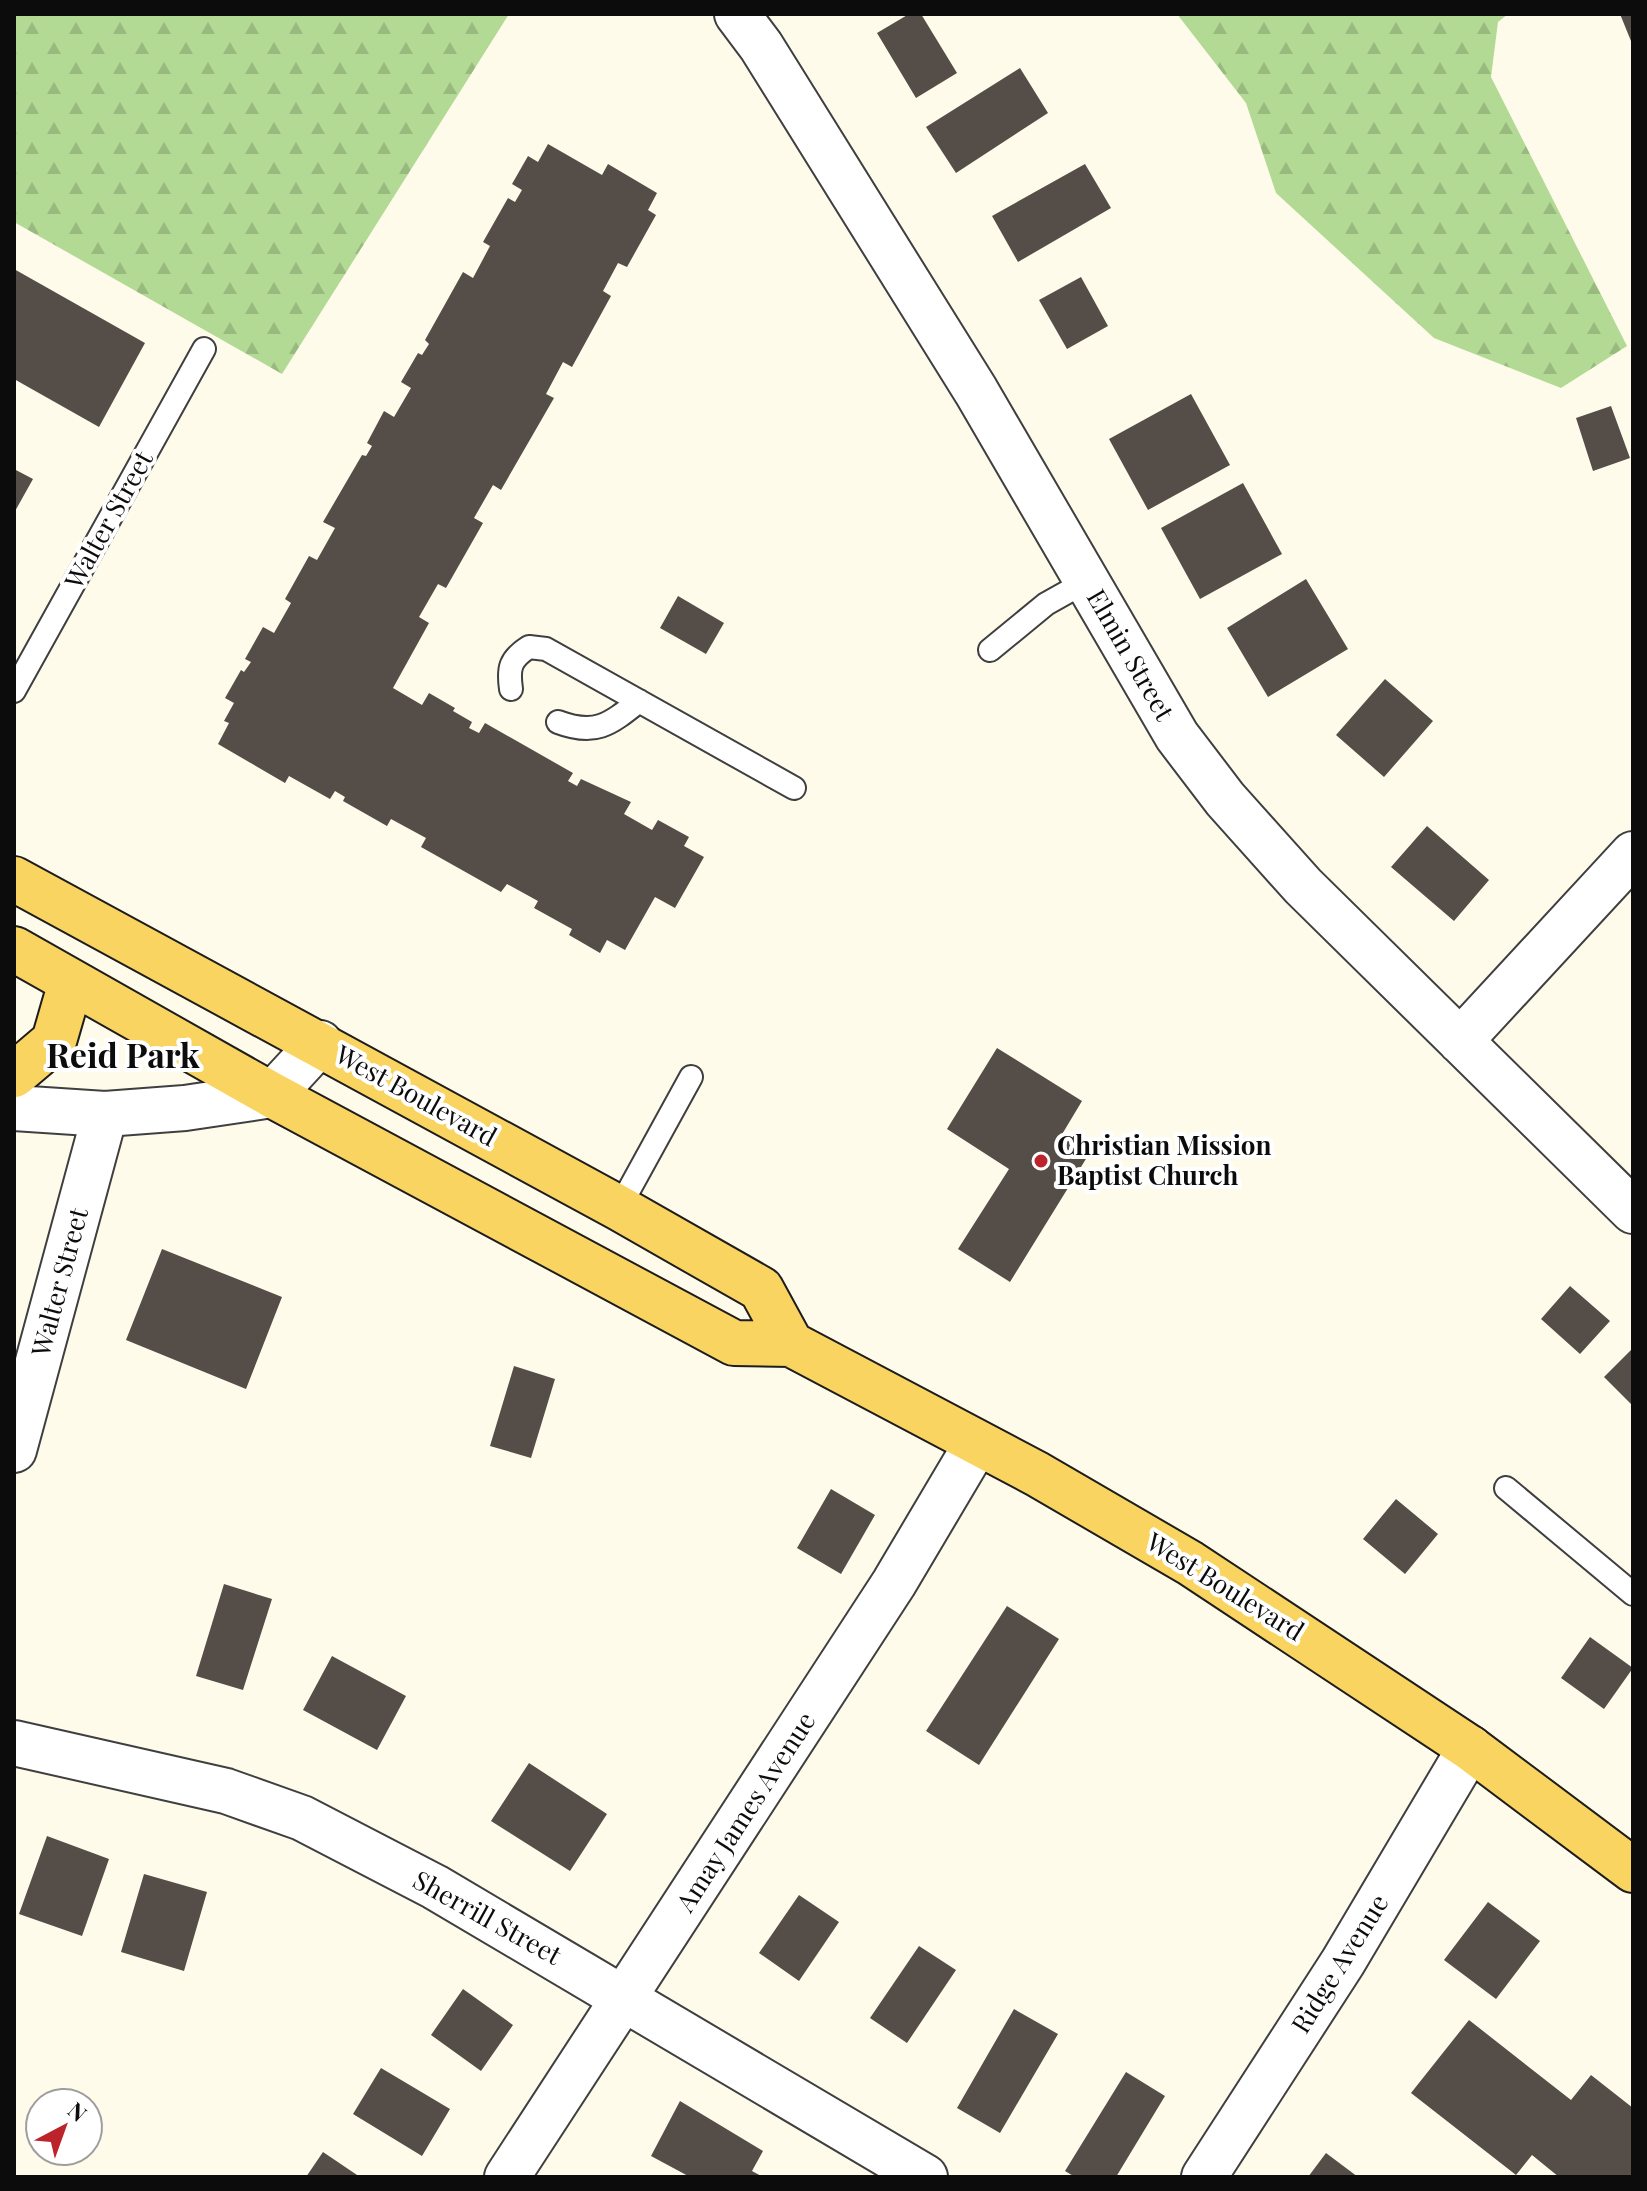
<svg xmlns="http://www.w3.org/2000/svg" width="1647" height="2191" viewBox="0 0 1647 2191" font-family="'Playfair Display',serif">
	<style>
		.forest { fill: url(#forest-firs) }
		.building { fill: #544d48 }
		.lines { fill: none; stroke-linecap: round; stroke-linejoin: round }
		.service-casing { stroke: #3f3f3f; stroke-width: 26 }
		.minor-casing { stroke: #3f3f3f; stroke-width: 48 }
		.tertiary-casing { stroke: #3f3f3f; stroke-width: 48 }
		.primary-casing { stroke: #1d1d1d; stroke-width: 48 }
		.service { stroke: #fff; stroke-width: 22 }
		.minor { stroke: #fff; stroke-width: 44 }
		.tertiary { stroke: #fff; stroke-width: 44 }
		.primary { stroke: #fad460; stroke-width: 44 }
		.poi-dot { fill: #bc232a; stroke: #fff; stroke-width: 3 }
		.labels { text-anchor: middle; stroke-width: 8; stroke-linejoin: round; paint-order: stroke }
		.street-label { font-size: 26px; fill: #0c0c0c; stroke: #fff }
		.poi-label { font-size: 26px; font-weight: bold; fill: #0c0c0c; stroke: #fff; text-anchor: start }
		.district-label { font-size: 34px; font-weight: bold; fill: #0c0c0c; stroke: #fff }
	</style>
	<defs>
		<pattern id="forest-firs" width="22" height="20" patternUnits="userSpaceOnUse" patternTransform="scale(2)"><rect width="22" height="20" fill="#b3da94"/><path d="M5 1l3.5 6h-7zM16 11l3.5 6h-7z" fill="#99ba7e"/></pattern>
	</defs>
	<rect width="100%" height="100%" fill="#fffbeb"/>
	<!-- forest -->
	<path class="forest" d="M 14,14 L 509,14 L 282,374 L 14,222 Z
		M 1177,14 L 1508,14 L 1498,22 L 1491,77 L 1627,346 L 1561,388 L 1434,338 L 1276,193 L 1246,103 Z"/>
	<!-- building -->
	<path class="building" d="M 909,14 L 921,14 L 957,73 L 916,98 L 877,33 Z
		M 1620,14 L 1633,14 L 1633,46 Z
		M 1020,68 L 1048,113 L 956,173 L 926,127 Z
		M 548,144 L 602,175 L 608,164 L 657,193 L 648,210 L 656,215 L 627,267 L 618,263 L 603,291 L 611,296 L 572,367 L 563,362 L 546,394 L 554,398 L 501,490 L 493,485 L 474,518 L 483,523 L 446,588 L 438,584 L 419,617 L 429,623 L 393,688 L 422,705 L 429,693 L 455,708 L 453,711 L 472,722 L 469,728 L 479,733 L 485,723 L 573,773 L 568,781 L 577,786 L 581,779 L 631,802 L 624,814 L 652,830 L 658,820 L 689,837 L 684,846 L 704,857 L 675,908 L 655,897 L 625,950 L 607,940 L 600,953 L 569,935 L 572,929 L 534,908 L 538,901 L 507,884 L 501,892 L 421,847 L 426,838 L 391,819 L 387,826 L 343,801 L 345,797 L 335,791 L 330,799 L 289,776 L 285,783 L 218,744 L 229,723 L 224,721 L 234,703 L 225,698 L 241,670 L 244,672 L 251,662 L 245,659 L 263,627 L 274,633 L 291,603 L 285,599 L 309,556 L 317,560 L 335,528 L 323,522 L 362,455 L 366,456 L 372,446 L 367,443 L 384,411 L 394,417 L 411,388 L 401,382 L 418,353 L 422,355 L 429,344 L 425,340 L 463,272 L 473,278 L 490,246 L 483,242 L 508,198 L 515,202 L 522,190 L 512,184 L 528,156 L 538,162 Z
		M 1085,164 L 1111,208 L 1018,262 L 992,216 Z
		M 14,269 L 145,343 L 99,427 L 14,379 Z
		M 1081,277 L 1108,326 L 1067,349 L 1039,300 Z
		M 1191,394 L 1230,465 L 1148,510 L 1109,439 Z
		M 1611,406 L 1630,458 L 1593,471 L 1576,418 Z
		M 14,469 L 33,479 L 14,513 Z
		M 1243,483 L 1282,554 L 1200,599 L 1161,528 Z
		M 1306,579 L 1348,649 L 1268,697 L 1227,628 Z
		M 678,596 L 724,623 L 706,654 L 660,628 Z
		M 1385,679 L 1433,721 L 1384,777 L 1336,735 Z
		M 1427,826 L 1489,880 L 1454,921 L 1391,867 Z
		M 997,1048 L 1082,1101 L 1061,1136 L 1089,1154 L 1010,1282 L 958,1249 L 1009,1169 L 947,1129 Z
		M 162,1249 L 282,1297 L 246,1389 L 126,1340 Z
		M 1570,1286 L 1610,1321 L 1580,1354 L 1541,1319 Z
		M 1633,1348 L 1633,1406 L 1604,1377 Z
		M 514,1366 L 555,1379 L 531,1458 L 490,1446 Z
		M 831,1489 L 875,1515 L 841,1574 L 797,1548 Z
		M 1396,1499 L 1438,1534 L 1405,1574 L 1363,1539 Z
		M 224,1584 L 272,1599 L 243,1690 L 196,1676 Z
		M 1007,1606 L 1059,1639 L 979,1765 L 926,1731 Z
		M 1590,1637 L 1633,1668 L 1604,1709 L 1561,1678 Z
		M 332,1656 L 406,1696 L 377,1750 L 303,1710 Z
		M 529,1763 L 607,1814 L 570,1871 L 491,1821 Z
		M 47,1836 L 109,1859 L 82,1936 L 19,1914 Z
		M 144,1874 L 207,1892 L 184,1971 L 121,1952 Z
		M 799,1895 L 839,1922 L 799,1981 L 759,1953 Z
		M 1488,1902 L 1540,1941 L 1496,1999 L 1444,1960 Z
		M 919,1946 L 956,1970 L 907,2043 L 870,2018 Z
		M 463,1989 L 513,2025 L 481,2071 L 431,2035 Z
		M 1014,2009 L 1058,2034 L 1000,2133 L 957,2108 Z
		M 1469,2020 L 1571,2100 L 1591,2075 L 1633,2108 L 1633,2177 L 1559,2177 L 1532,2155 L 1516,2175 L 1411,2093 Z
		M 381,2068 L 450,2109 L 422,2156 L 353,2114 Z
		M 1126,2072 L 1165,2096 L 1116,2177 L 1075,2177 L 1065,2171 Z
		M 680,2101 L 763,2151 L 752,2171 L 763,2177 L 690,2177 L 651,2156 Z
		M 323,2152 L 360,2177 L 306,2177 Z
		M 1326,2153 L 1358,2177 L 1308,2177 Z"/>
	<g class="lines">
		<!-- service casing -->
		<g class="service-casing">
			<path id="service" d="M 990,650 L 1046,604 L 1087,581
				M 511,689 C 508,668 510,659 529,647 L 546,649 L 794,788
				M 14,691 L 204,349
				M 558,722 C 595,736 609,725 639,701
				M 619,1208 L 691,1077
				M 1506,1488 L 1633,1594"/>
		</g>
		<!-- minor casing -->
		<g class="minor-casing">
			<path id="minor" d="M 737,14 L 761,46 L 976,391 L 1177,736 L 1225,799 L 1303,886 L 1633,1211
				M 1460,1041 L 1633,854
				M 14,1450 L 105,1114
				M 14,1743 L 226,1791 L 302,1818 L 435,1887 L 925,2177
				M 507,2177 L 894,1583 L 977,1443
				M 1204,2177 L 1343,1962 L 1470,1748"/>
		</g>
		<!-- tertiary casing -->
		<g class="tertiary-casing">
			<path id="tertiary" d="M 14,1108 L 105,1114 L 185,1108 L 272,1095 L 320,1043"/>
		</g>
		<!-- primary casing -->
		<g class="primary-casing">
			<path id="primary" d="M 14,879 L 619,1208 L 761,1289 L 791,1344
				M 14,949 L 272,1095 L 734,1343 L 791,1344 L 1037,1474 L 1190,1563 L 1470,1748 L 1633,1870
				M 14,1075 L 54,1041 L 71,982"/>
		</g>
		<!-- service -->
		<use href="#service" class="service"/>
		<!-- minor -->
		<use href="#minor" class="minor"/>
		<!-- tertiary -->
		<use href="#tertiary" class="tertiary"/>
		<!-- primary -->
		<use href="#primary" class="primary"/>
	</g>
	<!-- markers -->
	<circle class="poi-dot" cx="1041" cy="1161" r="8"/>
	<g class="labels">
		<!-- street labels -->
		<g class="street-label">
			<text transform="translate(109 520) rotate(-61)" y="9">Walter Street</text>
			<text transform="translate(1130 655) rotate(60)" y="9">Elmin Street</text>
			<text transform="translate(416 1096) rotate(29)" y="9">West Boulevard</text>
			<text transform="translate(60 1282) rotate(-75)" y="9">Walter Street</text>
			<text transform="translate(1225 1587) rotate(32)" y="9">West Boulevard</text>
			<text transform="translate(746 1812) rotate(-57)" y="9">Amay James Avenue</text>
			<text transform="translate(487 1918) rotate(29)" y="9">Sherrill Street</text>
			<text transform="translate(1340 1964) rotate(-58)" y="9">Ridge Avenue</text>
		</g>
		<!-- poi labels -->
		<g class="poi-label">
			<text x="1057" y="1155">Christian Mission<tspan x="1057" dy="30">Baptist Church</tspan></text>
		</g>
		<!-- district labels -->
		<g class="district-label">
			<text x="123" y="1068">Reid Park</text>
		</g>
	</g>
	<!-- border -->
	<rect width="1647" height="2191" fill="none" stroke="#0c0c0c" stroke-width="32"/>
	<!-- north arrow -->
	<g transform="translate(64 2127) rotate(41)"><circle r="38" fill="#ffffff" stroke="#9e9e9e" stroke-width="2"/>
	<path d="M0-6L14 30L0 20L-14 30Z" fill="#bc232a"/>
	<text y="-12" font-size="22" font-weight="bold" text-anchor="middle" fill="#0c0c0c">N</text>
	</g>
</svg>
